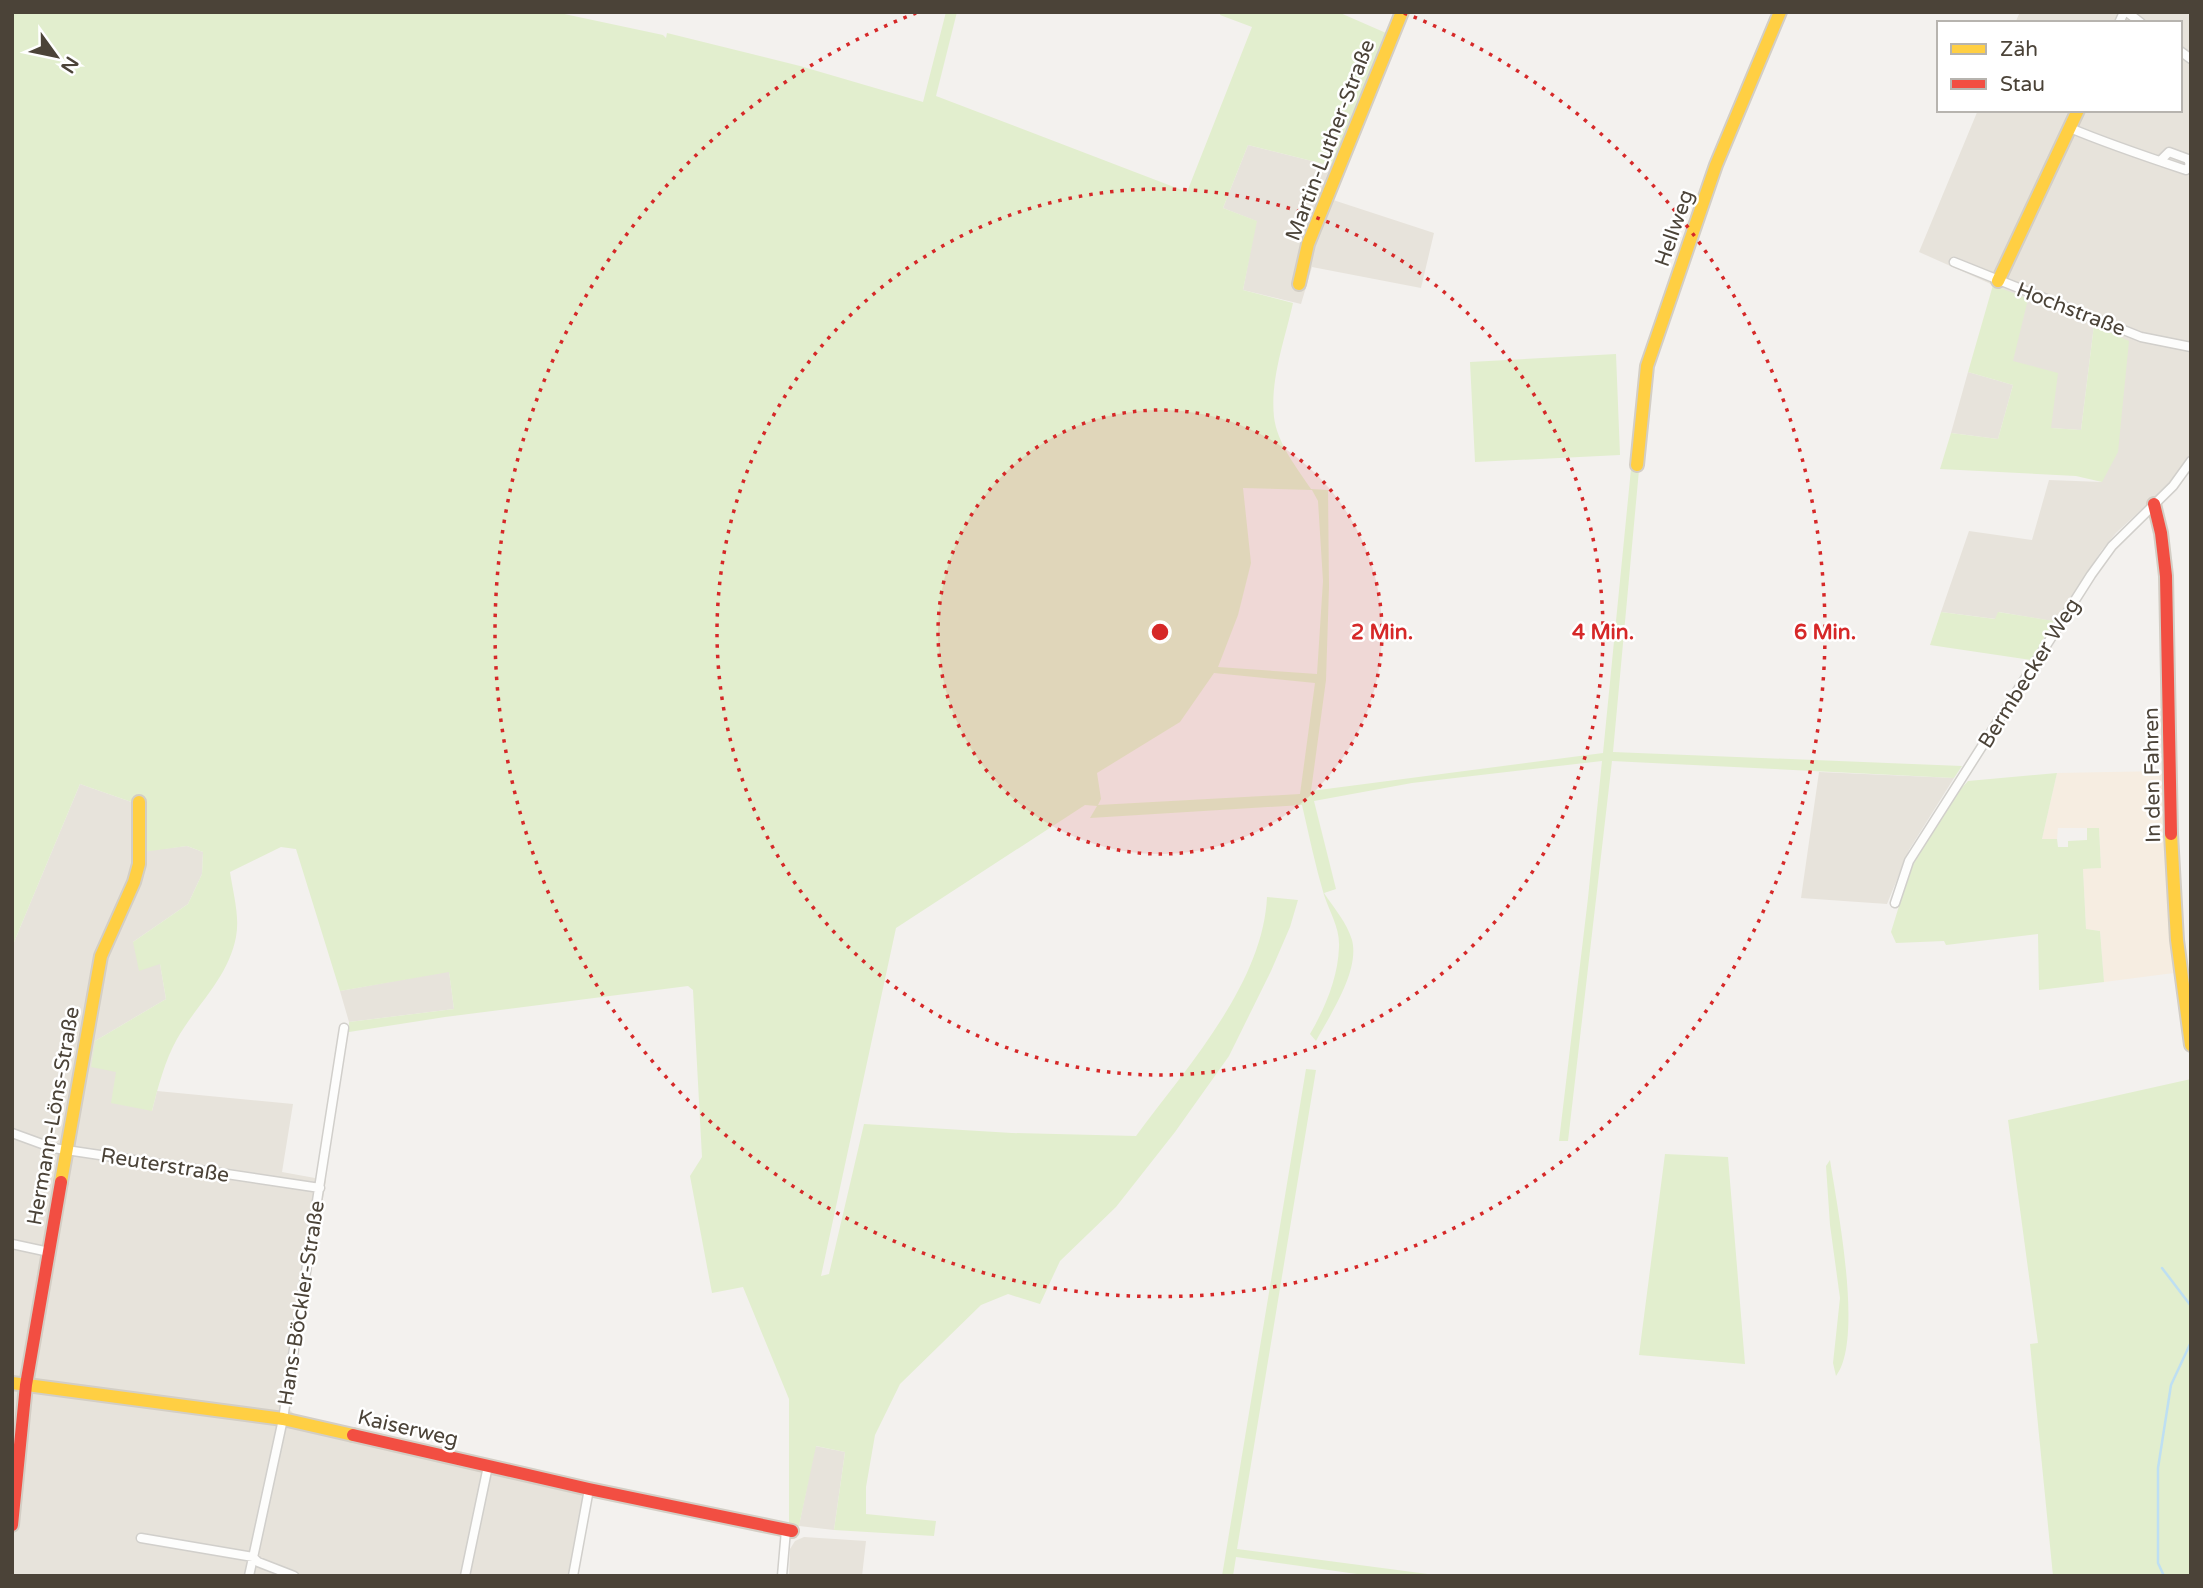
<svg xmlns="http://www.w3.org/2000/svg" width="2203" height="1588" viewBox="0 0 2203 1588" font-family="'Varela Round',sans-serif">
	<style>
		.residential { fill: #e7e3db }
		.commercial { fill: #f6ede1 }
		.green { fill: #e2eece; fill-rule: evenodd }
		.lines { fill: none; stroke-linecap: round; stroke-linejoin: round }
		.stream { stroke: #bedff2; stroke-width: 2.5 }
		.street-casing { stroke: #d1cfcb; stroke-width: 11 }
		.slow-casing { stroke: #d3cec5; stroke-width: 16 }
		.jam-casing { stroke: #d3cec5; stroke-width: 16 }
		.street { stroke: #fdfdfc; stroke-width: 8 }
		.slow { stroke: #ffcf43; stroke-width: 12 }
		.jam { stroke: #f24e42; stroke-width: 12 }
		.ring { fill: none; stroke: #d62828; stroke-width: 3.5; stroke-dasharray: 3.5 7 }
		.labels { text-anchor: middle; stroke-width: 5; stroke-linejoin: round; paint-order: stroke }
		.street-label { font-size: 21px; fill: #4b4338; stroke: #fff }
		.centre { fill: #d62828; stroke: #fff; stroke-width: 3.5 }
		.ring-label { font-size: 21px; text-anchor: middle; font-weight: bold; fill: #d62828; stroke: #fff; stroke-width: 5; stroke-linejoin: round; paint-order: stroke }
	</style>
	<rect width="100%" height="100%" fill="#f3f1ee"/>
	<!-- residential -->
	<path class="residential" d="M 2020,12 L 2191,12 L 2191,453 L 2168,485 L 2116,533 L 2101,551 L 2058,622 L 1999,612 L 1996,619 L 1941,612 L 1969,531 L 2032,540 L 2049,480 L 2102,482 L 2094,325 L 2081,430 L 2051,428 L 2013,362 L 1993,285 L 1919,252 L 1978,110 L 2180,110 L 2180,23 L 2015,23 Z
		M 1248,145 L 1332,166 L 1321,196 L 1434,233 L 1421,288 L 1312,267 L 1301,304 L 1243,290 L 1256,221 L 1223,208 Z
		M 1968,372 L 2013,385 L 1998,439 L 1951,433 Z
		M 1819,772 L 1954,778 L 1909,850 L 1887,904 L 1801,898 Z
		M 80,784 L 143,806 L 143,851 L 187,846 L 203,852 L 202,874 L 188,904 L 133,942 L 160,964 L 166,999 L 95,1041 L 116,1072 L 152,1111 L 157,1091 L 293,1104 L 282,1172 L 326,1180 L 289,1409 L 295,1415 L 592,1483 L 576,1576 L 12,1576 L 12,947 Z
		M 449,971 L 454,1009 L 349,1022 L 340,991 Z
		M 815,1446 L 845,1452 L 834,1530 L 799,1526 Z
		M 804,1537 L 866,1541 L 862,1576 L 789,1576 L 790,1549 L 795,1541 Z"/>
	<!-- commercial -->
	<path class="commercial" d="M 2164,771 L 2174,973 L 2104,982 L 2100,931 L 2086,929 L 2083,869 L 2101,868 L 2099,828 L 2058,828 L 2057,839 L 2042,839 L 2057,773 Z"/>
	<!-- green -->
	<path class="green" d="M 12,12 L 555,12 L 663,35 L 666,38 L 667,33 L 800,66 L 923,102 L 946,12 L 957,12 L 936,96 L 1187,192 L 1252,27 L 1220,15 L 1221,12 L 1338,12 L 1386,33 L 1332,166 L 1248,145 L 1223,208 L 1257,221 L 1243,290 L 1293,303 C 1285,339 1270,379 1274,417 C 1277,443 1297,468 1311,489 L 1328,490 L 1329,587 L 1326,680 L 1311,791 L 1603,753 L 1631,469 L 1639,470 L 1613,752 L 1962,766 L 1954,778 L 1612,761 L 1568,1141 L 1559,1141 L 1588,898 L 1602,761 L 1412,783 L 1314,801 L 1336,889 L 1324,893 C 1334,908 1347,923 1352,940 C 1360,971 1330,1015 1316,1041 L 1310,1034 C 1325,1008 1338,978 1339,947 C 1340,928 1330,913 1324,895 C 1315,865 1309,835 1302,805 L 1090,818 L 1097,806 L 1085,805 L 896,928 L 821,1276 L 829,1274 L 864,1124 L 1012,1133 L 1136,1136 C 1186,1068 1263,984 1267,897 L 1298,900 L 1290,927 L 1271,971 L 1229,1056 L 1175,1132 L 1116,1207 L 1060,1261 L 1040,1304 L 1008,1294 L 981,1305 L 900,1384 L 875,1435 L 866,1487 L 866,1514 L 936,1521 L 934,1536 L 834,1530 L 845,1452 L 816,1446 L 799,1526 L 789,1525 L 789,1399 L 743,1287 L 712,1293 L 690,1176 L 702,1157 L 693,990 L 688,986 L 445,1017 L 349,1032 L 349,1022 L 454,1009 L 449,972 L 340,991 L 296,849 L 281,847 L 230,872 C 233,893 240,916 236,937 C 228,978 197,1004 177,1039 C 165,1060 158,1087 152,1111 L 111,1103 L 116,1072 L 91,1067 L 95,1041 L 166,999 L 160,964 L 139,971 L 133,942 L 188,904 L 202,874 L 203,852 L 187,846 L 143,852 L 143,806 L 80,784 L 12,947 ZM 1243,488 L 1312,490 L 1318,501 L 1323,581 L 1317,674 L 1218,667 L 1238,615 L 1251,563 ZM 1214,673 L 1315,683 L 1300,794 L 1098,805 L 1101,799 L 1097,773 L 1180,722 Z
		M 1993,285 L 2028,299 L 2013,361 L 2058,373 L 2051,428 L 2081,430 L 2094,325 L 2129,341 L 2118,452 L 2102,482 L 2076,476 L 1940,469 L 1951,433 L 1998,439 L 2013,385 L 1968,372 Z
		M 1616,354 L 1620,455 L 1475,462 L 1470,362 Z
		M 1941,612 L 1995,619 L 1998,612 L 2054,621 L 2031,660 L 1930,645 Z
		M 2057,773 L 2042,839 L 2057,839 L 2058,847 L 2068,847 L 2068,841 L 2087,840 L 2087,828 L 2099,828 L 2101,868 L 2083,869 L 2086,929 L 2100,931 L 2104,982 L 2039,990 L 2038,934 L 1946,945 L 1944,941 L 1896,943 L 1891,932 L 1911,867 L 1957,793 L 1968,781 Z
		M 1306,1069 L 1316,1070 L 1237,1549 L 1443,1576 L 1371,1576 L 1236,1557 L 1233,1576 L 1222,1576 Z
		M 2191,1079 L 2191,1576 L 2053,1576 L 2030,1344 L 2038,1343 L 2008,1120 Z
		M 1665,1154 L 1728,1157 L 1745,1364 L 1639,1355 Z
		M 1830,1160 C 1837,1206 1864,1340 1836,1376 L 1833,1363 L 1840,1298 L 1830,1225 L 1826,1166 Z"/>
	<g class="lines">
		<!-- stream -->
		<path class="stream" d="M 2162,1268 L 2191,1306
			M 2164,1576 L 2158,1563 L 2158,1468 L 2171,1385 L 2191,1342"/>
		<!-- street casing -->
		<g class="street-casing">
			<path id="street" d="M 2127,12 L 2141,23
				M 2119,23 L 2124,12
				M 2180,51 L 2191,59
				M 2070,128 C 2108,144 2147,157 2186,170 L 2190,165 L 2188,159 L 2169,152 L 2160,161
				M 1954,262 L 2141,337 L 2191,347
				M 1895,903 L 1909,861 L 2091,575 L 2112,546 L 2173,486 L 2191,461
				M 12,1133 L 53,1148 L 320,1188
				M 12,1244 L 49,1252
				M 141,1538 L 253,1557 L 258,1562 L 294,1576
				M 249,1576 L 283,1419 L 344,1028
				M 465,1576 L 488,1466
				M 573,1576 L 589,1489
				M 782,1576 L 786,1530"/>
		</g>
		<!-- slow casing -->
		<g class="slow-casing">
			<path id="slow" d="M 1998,281 L 2078,110
				M 1299,284 L 1308,244 L 1402,12
				M 1637,465 L 1647,366 L 1716,165 L 1780,12
				M 2171,834 L 2177,940 L 2191,1045
				M 61,1182 L 101,956 L 134,882 L 139,864 L 139,802
				M 12,1383 L 283,1419 L 353,1435"/>
		</g>
		<!-- jam casing -->
		<g class="jam-casing">
			<path id="jam" d="M 2154,504 L 2161,533 L 2166,576 L 2171,834
				M 353,1435 L 589,1489 L 792,1531
				M 12,1525 L 26,1385 L 61,1182"/>
		</g>
		<!-- street -->
		<use href="#street" class="street"/>
		<!-- slow -->
		<use href="#slow" class="slow"/>
		<!-- jam -->
		<use href="#jam" class="jam"/>
	</g>
	<!-- distance rings -->
	<circle cx="1160" cy="632" r="222" fill="#d62828" fill-opacity=".12"/>
	<g class="ring">
		<circle cx="1160" cy="632" r="222"/>
		<circle cx="1160" cy="632" r="443"/>
		<path d="M1404 13A665 665 0 1 1 916 13"/>
	</g>
	<g class="labels">
		<!-- street labels -->
		<g class="street-label">
			<text transform="translate(1330 140) rotate(-69)" y="7">Martin-Luther-Straße</text>
			<text transform="translate(1674 228) rotate(-71)" y="7">Hellweg</text>
			<text transform="translate(2071 309) rotate(21)" y="7">Hochstraße</text>
			<text transform="translate(2029 673) rotate(-58)" y="7">Bermbecker Weg</text>
			<text transform="translate(2152 775) rotate(-91)" y="7">In den Fahren</text>
			<text transform="translate(53 1116) rotate(-80)" y="7">Hermann-Löns-Straße</text>
			<text transform="translate(165 1165) rotate(9)" y="7">Reuterstraße</text>
			<text transform="translate(301 1303) rotate(-81)" y="7">Hans-Böckler-Straße</text>
			<text transform="translate(408 1428) rotate(13)" y="7">Kaiserweg</text>
		</g>
	</g>
	<circle cx="1160" cy="632" r="10" class="centre"/>
	<g class="ring-label">
		<text x="1382" y="639">2 Min.</text>
		<text x="1603" y="639">4 Min.</text>
		<text x="1825" y="639">6 Min.</text>
	</g>
	<!-- border -->
	<rect width="2203" height="1588" fill="none" stroke="#4b4338" stroke-width="28"/>
	<!-- legend -->
	<rect x="1937" y="21" width="245" height="91" fill="#ffffff" stroke="#b7b4af" stroke-width="2"/>
	<rect x="1951" y="44" width="35" height="10" fill="#ffcf43" stroke="#b7b4af" stroke-width="2"/>
	<text x="2000" y="56" font-size="21" fill="#4b4338">Zäh</text>
	<rect x="1951" y="79" width="35" height="10" fill="#f24e42" stroke="#b7b4af" stroke-width="2"/>
	<text x="2000" y="91" font-size="21" fill="#4b4338">Stau</text>
	<!-- north arrow -->
	<g transform="translate(56 56) rotate(123)" stroke="#ffffff" stroke-width="5" paint-order="stroke">
	<path d="M0-5L12 26L0 18L-12 26Z" fill="#4b4338"/>
	<text y="-10" font-size="19" font-weight="bold" text-anchor="middle" fill="#4b4338">N</text>
	</g>
</svg>
